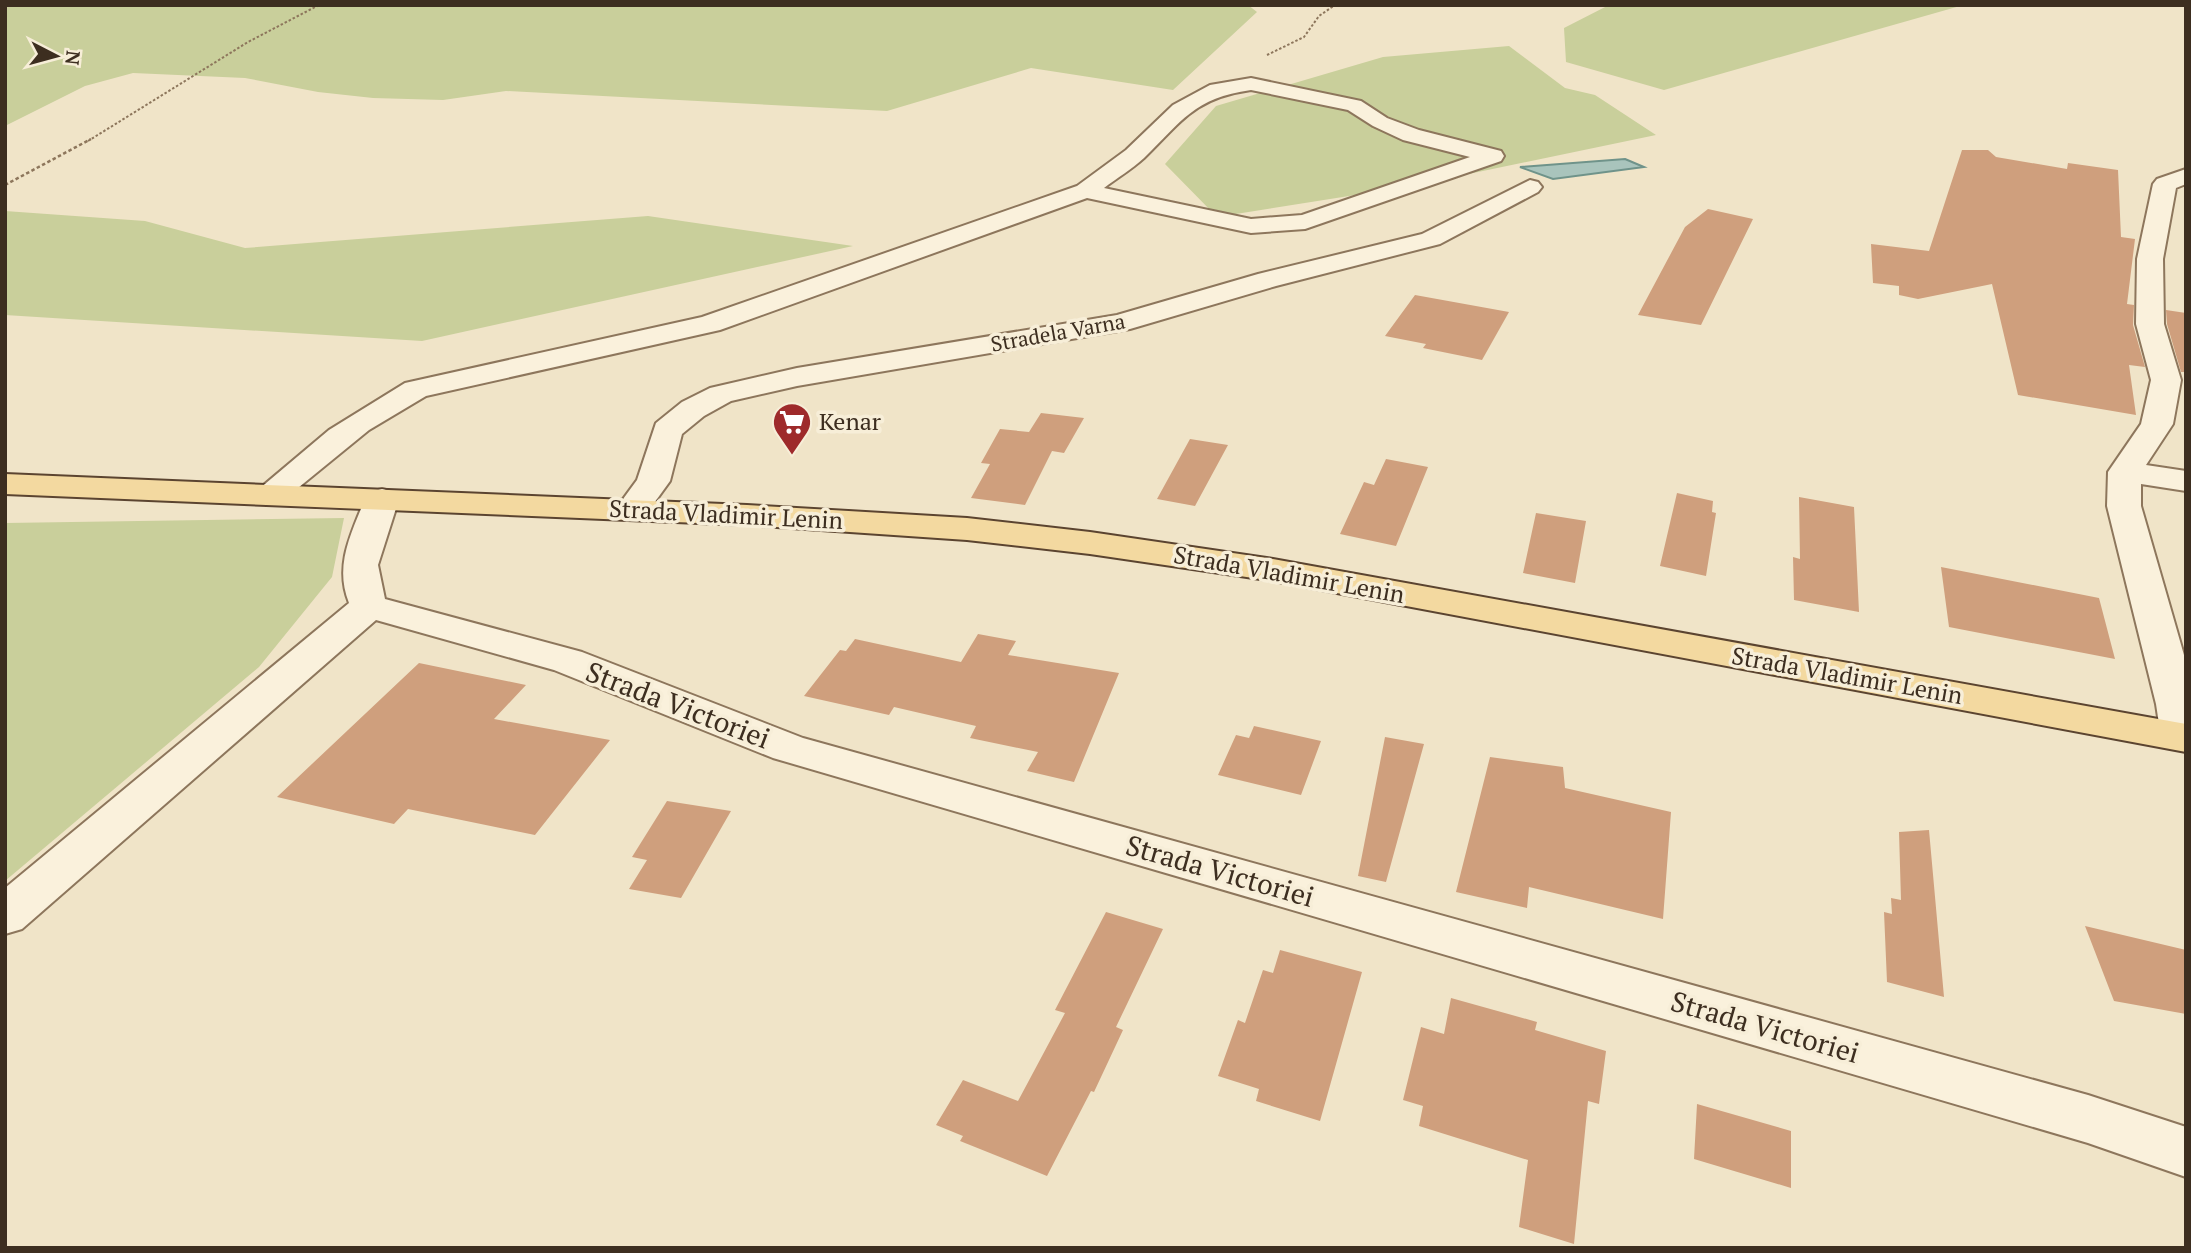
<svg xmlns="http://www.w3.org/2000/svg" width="2191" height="1253" viewBox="0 0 2191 1253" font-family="'PT Serif',serif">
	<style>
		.green { fill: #c9cf9b }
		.water { fill: #a9c4bc; stroke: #6f938a; stroke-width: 2 }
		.building { fill: #cf9f7d }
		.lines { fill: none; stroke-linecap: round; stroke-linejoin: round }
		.minor-casing { stroke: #8d765c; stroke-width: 4 }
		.major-casing { stroke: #5b4430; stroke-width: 4 }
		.path-far1 { stroke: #8d765c; stroke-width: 2; stroke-dasharray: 2.5 2; stroke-linecap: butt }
		.path { stroke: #8d765c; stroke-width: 2.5; stroke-dasharray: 3.5 2.5; stroke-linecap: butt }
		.minor { fill: #faf1dc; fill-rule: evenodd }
		.major { fill: #f3d9a0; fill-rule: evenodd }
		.labels { text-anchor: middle; stroke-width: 7; stroke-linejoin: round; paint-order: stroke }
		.far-street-label { font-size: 21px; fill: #3d2e20; stroke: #f7eed8 }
		.poi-label { font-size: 24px; fill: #3d2e20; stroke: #f7eed8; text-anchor: start }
		.street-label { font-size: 24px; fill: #3d2e20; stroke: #f7eed8 }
		.near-street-label { font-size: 28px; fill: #3d2e20; stroke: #f7eed8 }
	</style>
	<rect width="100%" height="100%" fill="#f0e4c8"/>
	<!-- green -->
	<path class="green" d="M 5,5 L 1248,5 L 1257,12 L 1173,90 L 1031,68 L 887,111 L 506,91 L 443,100 L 373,98 L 318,92 L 245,78 L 133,73 L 85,86 L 5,126 Z
		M 1609,5 L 1960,5 L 1960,6 L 1664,90 L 1566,62 L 1564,28 Z
		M 1509,46 L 1565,88 L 1595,95 L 1656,135 L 1406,187 L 1217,217 L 1165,164 L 1216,106 L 1383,57 Z
		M 5,211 L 145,221 L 245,248 L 648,216 L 853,246 L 422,341 L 5,315 Z
		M 344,518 L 332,577 L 259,667 L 5,881 L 5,523 Z"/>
	<!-- water -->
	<path class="water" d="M 1625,159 L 1644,167 L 1553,179 L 1520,167 Z"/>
	<!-- building -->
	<path class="building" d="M 1962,150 L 1988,150 L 1996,157 L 2067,169 L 2068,163 L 2118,170 L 2121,237 L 2135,239 L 2127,304 L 2134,305 L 2133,325 L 2145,367 L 2129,365 L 2136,415 L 2018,395 L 1992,284 L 1918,299 L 1899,295 L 1899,286 L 1873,283 L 1871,244 L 1929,251 Z
		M 1708,209 L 1753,219 L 1701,325 L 1638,315 L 1685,227 Z
		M 1415,295 L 1509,312 L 1482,360 L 1423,348 L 1426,344 L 1385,336 Z
		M 2166,310 L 2186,313 L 2186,372 L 2181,372 L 2167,324 Z
		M 1041,413 L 1084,418 L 1064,453 L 1052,451 L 1025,505 L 971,498 L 990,464 L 981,463 L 1000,429 L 1029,432 Z
		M 1190,439 L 1228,445 L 1195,506 L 1157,499 Z
		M 1386,459 L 1428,467 L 1396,546 L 1340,534 L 1364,482 L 1374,485 Z
		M 1677,493 L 1713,501 L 1712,512 L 1716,513 L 1706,576 L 1660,566 Z
		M 1799,497 L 1854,507 L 1859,612 L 1794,600 L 1793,557 L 1800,559 Z
		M 1536,513 L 1586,521 L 1575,583 L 1523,573 Z
		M 1941,567 L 2099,598 L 2115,659 L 1949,627 Z
		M 978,634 L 1016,641 L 1008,655 L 1119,673 L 1074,782 L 1027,771 L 1038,752 L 970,738 L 976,726 L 894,707 L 889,715 L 804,696 L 840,650 L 846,651 L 855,639 L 961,662 Z
		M 419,663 L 526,685 L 494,719 L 610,740 L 535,835 L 408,809 L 394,824 L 277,797 Z
		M 1254,726 L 1321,741 L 1301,795 L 1218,775 L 1236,735 L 1249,738 Z
		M 1385,737 L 1424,744 L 1386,882 L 1358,876 Z
		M 1490,757 L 1563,767 L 1565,788 L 1671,812 L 1663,919 L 1529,887 L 1527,908 L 1456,892 Z
		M 667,801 L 731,811 L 681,898 L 629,889 L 647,860 L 632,857 Z
		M 1929,830 L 1944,997 L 1887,982 L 1884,912 L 1892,914 L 1891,898 L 1901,900 L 1899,832 Z
		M 1106,912 L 1163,929 L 1116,1027 L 1123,1030 L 1094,1092 L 1091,1091 L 1047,1176 L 960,1141 L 963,1136 L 936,1125 L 963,1080 L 1018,1101 L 1065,1013 L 1055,1010 Z
		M 2085,926 L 2186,950 L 2186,1014 L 2114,1001 Z
		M 1280,950 L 1362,972 L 1320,1121 L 1256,1101 L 1259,1089 L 1218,1076 L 1238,1020 L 1245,1023 L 1263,970 L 1273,973 Z
		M 1451,998 L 1537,1022 L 1535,1030 L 1606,1051 L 1599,1104 L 1588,1101 L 1574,1244 L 1519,1227 L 1528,1160 L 1419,1126 L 1423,1106 L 1403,1100 L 1421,1027 L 1444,1034 Z
		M 1697,1104 L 1791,1131 L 1791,1188 L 1694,1159 Z"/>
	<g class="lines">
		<!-- minor casing -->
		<g class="minor-casing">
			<path id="minor" d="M 1251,78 L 1361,101 L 1387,118 L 1419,130 L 1501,151 L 1504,156 L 1501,161 L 1305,229 L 1251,233 L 1087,198 L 720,330 L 426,396 L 369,430 L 282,501 L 270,504 L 258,501 L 253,494 L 329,430 L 405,383 L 702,317 L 1077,186 L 1126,150 L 1173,105 L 1210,85 ZM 1251,90 L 1348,110 L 1373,126 L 1403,140 L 1470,157 L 1302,215 L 1251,219 L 1104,188 C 1117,178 1132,169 1144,158 C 1182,121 1194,98 1251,90 Z
				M 2186,169 L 2186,184 L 2176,188 L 2163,259 L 2164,324 L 2181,380 L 2173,424 L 2146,465 L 2186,471 L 2186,491 L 2141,484 L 2141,506 L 2186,662 L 2186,750 L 2167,747 L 2161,737 L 2156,704 L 2107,506 L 2108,472 L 2141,424 L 2151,380 L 2136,324 L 2137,259 L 2153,184 L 2157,179 Z
				M 1530,180 L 1538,182 L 1542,187 L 1538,192 L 1440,244 L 1276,286 L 1130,329 L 797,386 L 731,401 L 704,416 L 682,434 L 670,481 L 644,517 L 632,520 L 620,517 L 615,510 L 637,480 L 656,423 L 682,402 L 710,388 L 797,368 L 1117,315 L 1258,274 L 1422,234 Z
				M 382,489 L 394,492 L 399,499 L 378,565 L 385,599 L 582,652 L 803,738 L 2088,1095 L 2186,1127 L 2186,1177 L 2088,1143 L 773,758 L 554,670 L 376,620 L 22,929 L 5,934 L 5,888 L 349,603 C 334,566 351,534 365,499 L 370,492 Z"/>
		</g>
		<!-- major casing -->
		<g class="major-casing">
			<path id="major" d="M 5,474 L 747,505 L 967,518 L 1090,532 L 1273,559 L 2186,724 L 2186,752 L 1273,581 L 1090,554 L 967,540 L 747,525 L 5,494 Z"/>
		</g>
		<!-- path-far1 -->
		<path class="path-far1" d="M 1267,55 L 1304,37 L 1319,16 L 1335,5
			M 88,141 L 248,42 L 319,5"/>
		<!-- path -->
		<path class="path" d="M 5,185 L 91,139"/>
		<!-- minor -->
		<use href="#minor" class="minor"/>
		<!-- major -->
		<use href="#major" class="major"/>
	</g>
	<!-- icons -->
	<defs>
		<g id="supermarket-pin" transform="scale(2.0125)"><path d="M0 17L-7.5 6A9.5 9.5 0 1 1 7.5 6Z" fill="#9e2a2b" stroke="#f7eed8"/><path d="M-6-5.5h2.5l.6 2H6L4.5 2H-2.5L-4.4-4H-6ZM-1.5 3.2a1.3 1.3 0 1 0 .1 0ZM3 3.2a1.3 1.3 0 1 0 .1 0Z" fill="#fff"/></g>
	</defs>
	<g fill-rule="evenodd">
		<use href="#supermarket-pin" x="792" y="422"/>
	</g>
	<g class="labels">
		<!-- far-street labels -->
		<g class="far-street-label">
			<text transform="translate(1058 333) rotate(-10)" y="7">Stradela Varna</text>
		</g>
		<!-- poi labels -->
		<g class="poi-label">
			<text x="819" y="430">Kenar</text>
		</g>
		<!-- street labels -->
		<g class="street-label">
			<text transform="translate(726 515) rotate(3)" y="8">Strada Vladimir Lenin</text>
			<text transform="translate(1289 575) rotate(10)" y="8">Strada Vladimir Lenin</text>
			<text transform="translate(1847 676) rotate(10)" y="8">Strada Vladimir Lenin</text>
		</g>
		<!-- near-street labels -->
		<g class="near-street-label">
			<text transform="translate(678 705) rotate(21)" y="10">Strada Victoriei</text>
			<text transform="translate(1220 871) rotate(16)" y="10">Strada Victoriei</text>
			<text transform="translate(1765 1027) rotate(16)" y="10">Strada Victoriei</text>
		</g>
	</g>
	<!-- border -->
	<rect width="2191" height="1253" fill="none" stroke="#3d2e20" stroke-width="14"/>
	<!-- north arrow -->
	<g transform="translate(56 56) rotate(96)" stroke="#f7eed8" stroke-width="5" paint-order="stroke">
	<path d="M0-5L12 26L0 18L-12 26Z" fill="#3d2e20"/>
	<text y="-10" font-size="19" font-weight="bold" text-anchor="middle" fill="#3d2e20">N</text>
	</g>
</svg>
